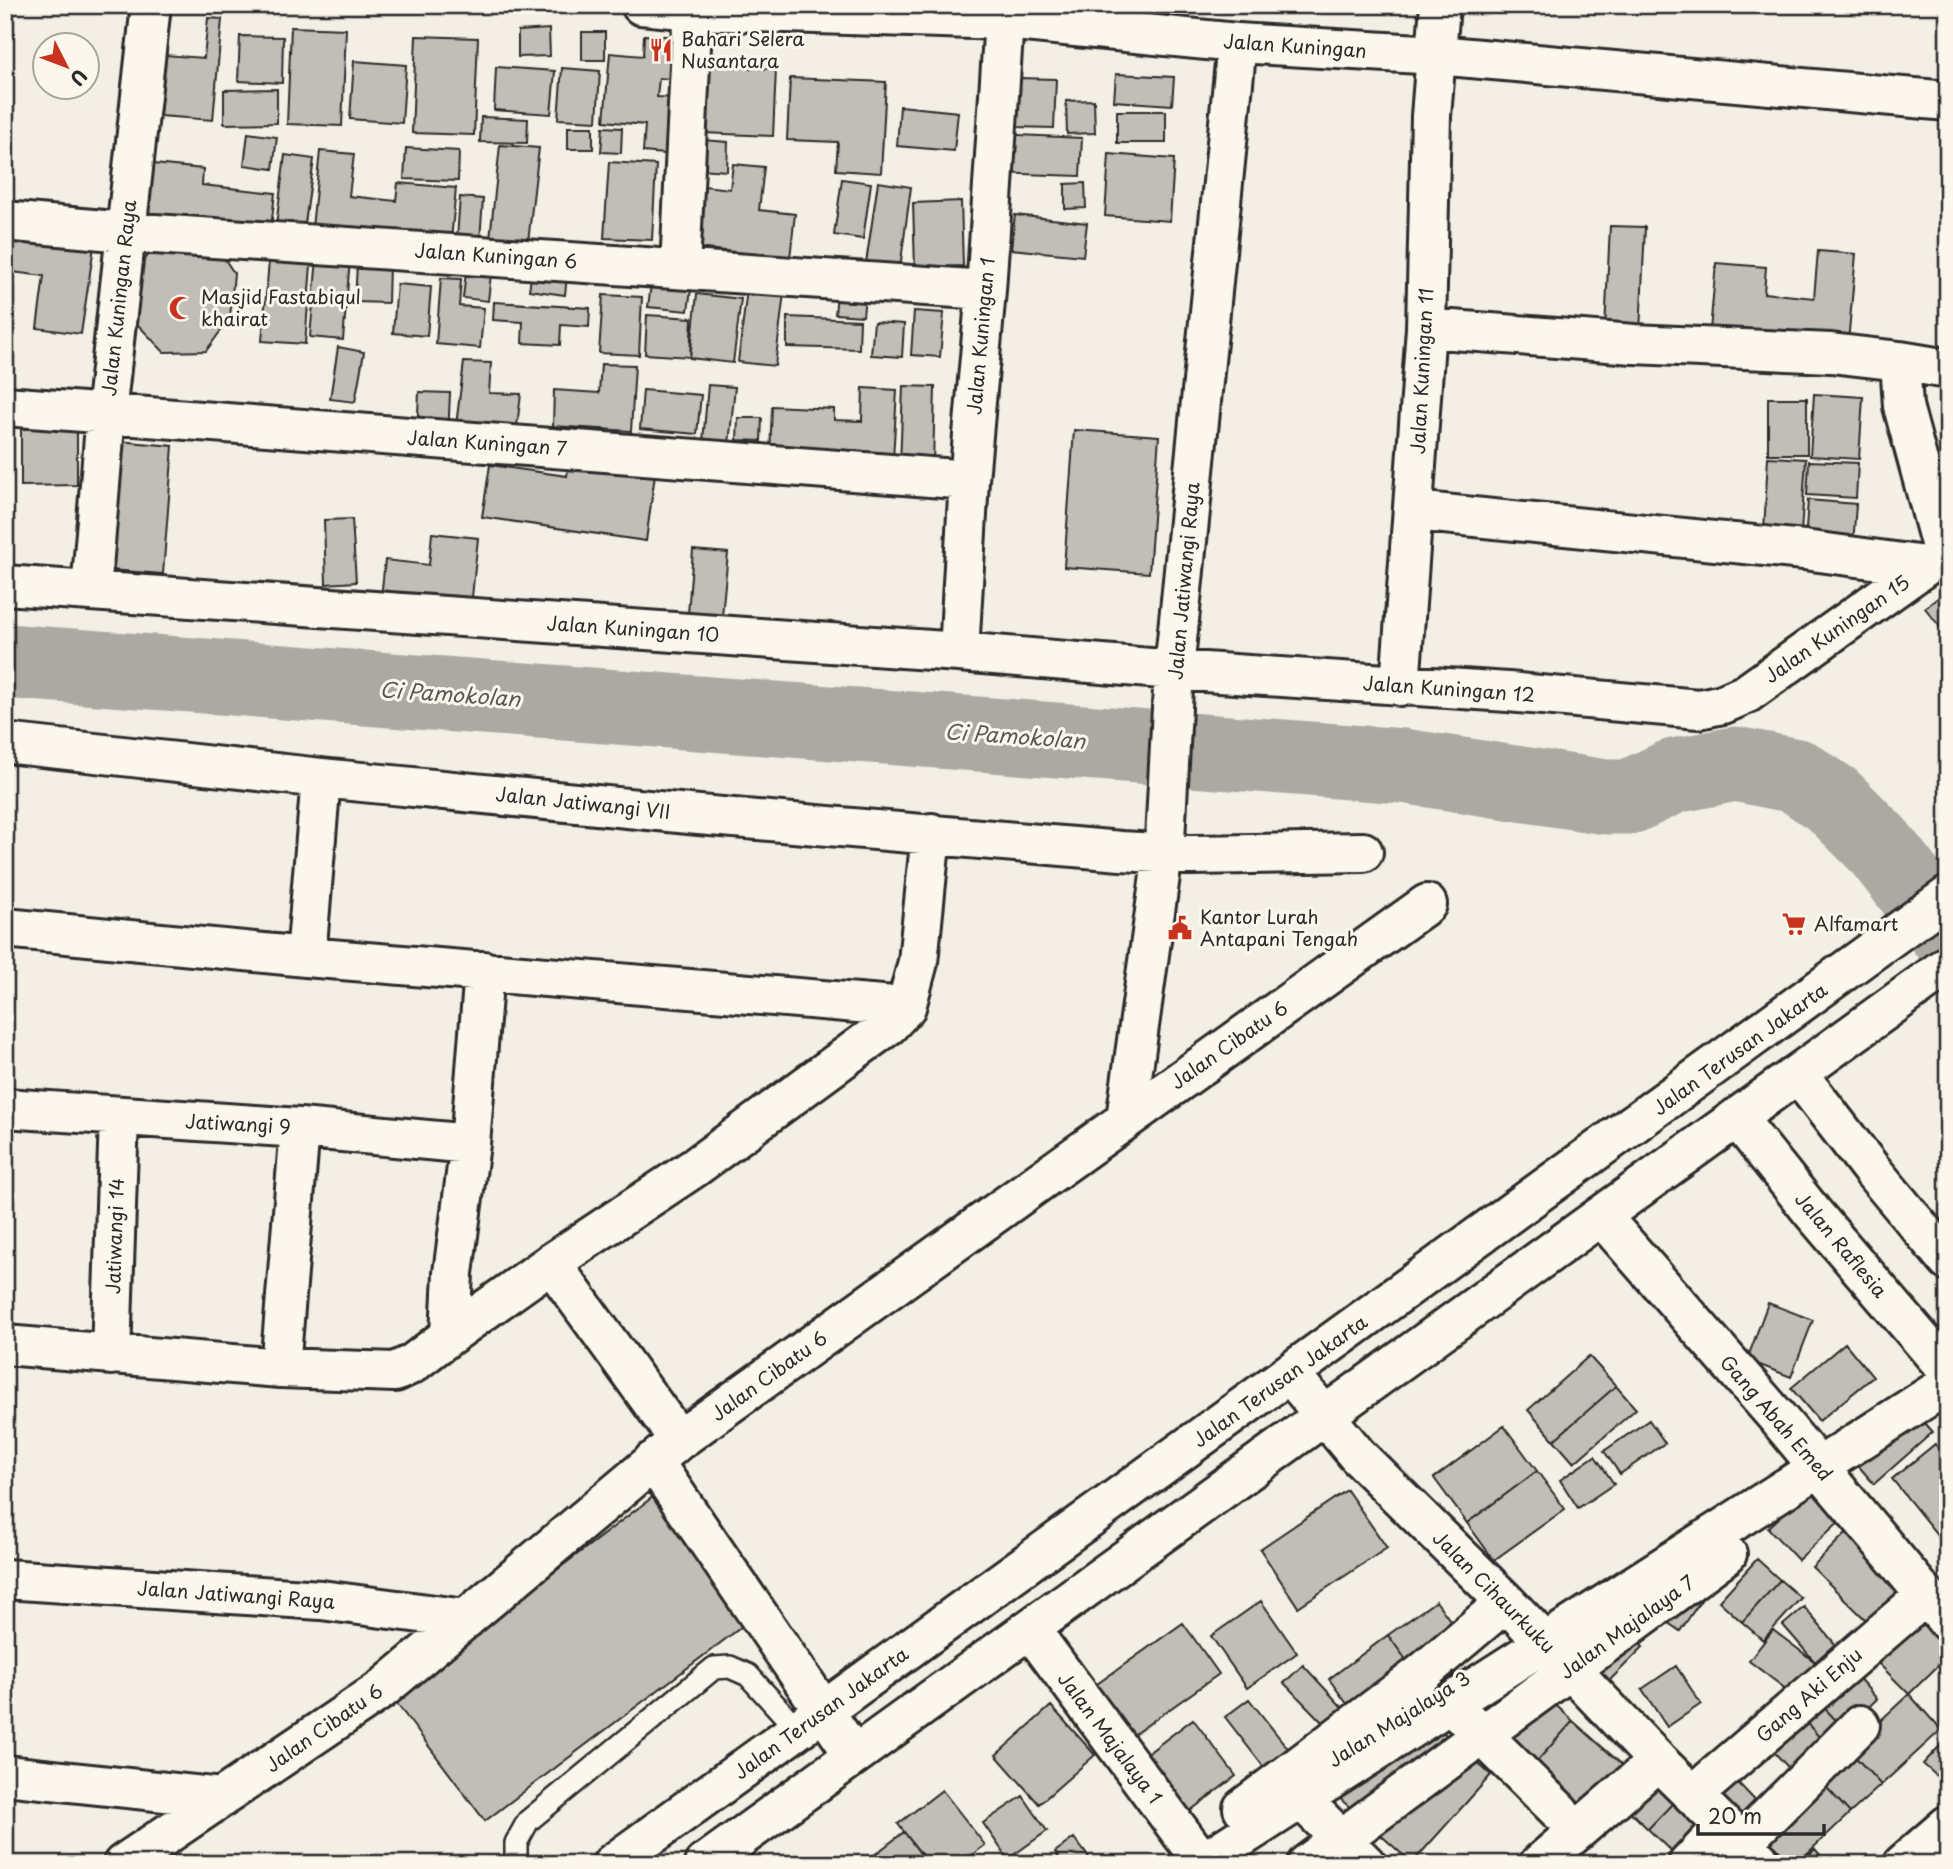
<svg xmlns="http://www.w3.org/2000/svg" width="1953" height="1869" viewBox="0 0 1953 1869" font-family="'Playpen Sans',sans-serif">
	<style>
		.lines { fill: none; stroke-linecap: round; stroke-linejoin: round }
		.river { stroke: #aca9a2; stroke-width: 75 }
		.building { fill: #c0beb6; stroke: #2b2b2b; stroke-width: 2 }
		.service-casing { stroke: #2b2b2b; stroke-width: 26 }
		.minor-casing { stroke: #2b2b2b; stroke-width: 44 }
		.primary-casing { stroke: #2b2b2b; stroke-width: 44 }
		.service { stroke: #fbf7ec; stroke-width: 21 }
		.minor { stroke: #fbf7ec; stroke-width: 38 }
		.primary { stroke: #fbf7ec; stroke-width: 38 }
		.labels { text-anchor: middle; stroke-width: 6; stroke-linejoin: round; paint-order: stroke }
		.poi-label { font-size: 19px; fill: #2b2b2b; stroke: #fbf7ec; text-anchor: start }
		.street-label { font-size: 19px; fill: #2b2b2b; stroke: #fbf7ec }
		.water-label { font-size: 21px; font-style: italic; fill: #585755; stroke: #fbf7ec }
	</style>
	<rect width="100%" height="100%" fill="#f3efe4"/>
	<filter id="ink" filterUnits="userSpaceOnUse"><feTurbulence type="fractalNoise" baseFrequency=".0143" numOctaves="2"/><feDisplacementMap in="SourceGraphic" scale="14" xChannelSelector="R" yChannelSelector="G"/><feConvolveMatrix kernelMatrix="1 2 1 2 8 2 1 2 1" color-interpolation-filters="sRGB"/></filter>
	<g filter="url(#ink)">
		<g class="lines">
			<!-- river -->
			<path class="river" d="M 5,661 L 1403,766 L 1606,797 L 1629,797 L 1674,776 L 1735,764 L 1797,776 L 1833,800 L 1878,845 L 1948,935"/>
		</g>
		<!-- building -->
		<path class="building" d="M 208,18 L 222,19 L 213,120 L 160,116 L 165,55 L 204,58 Z
			M 291,27 L 346,29 L 342,126 L 287,124 Z
			M 549,29 L 550,56 L 518,57 L 518,31 Z
			M 582,32 L 605,32 L 605,60 L 582,60 Z
			M 644,35 L 685,37 L 683,80 L 659,78 L 657,97 L 679,98 L 675,155 L 643,152 L 645,125 L 604,121 L 610,53 L 643,56 Z
			M 240,36 L 283,37 L 282,83 L 238,81 Z
			M 416,36 L 478,38 L 474,135 L 412,133 Z
			M 354,61 L 406,65 L 402,123 L 350,119 Z
			M 707,66 L 776,69 L 773,136 L 703,133 Z
			M 496,67 L 555,71 L 551,114 L 494,110 Z
			M 562,68 L 600,71 L 597,121 L 558,119 Z
			M 1116,74 L 1174,77 L 1172,105 L 1114,101 Z
			M 790,78 L 886,82 L 881,173 L 836,170 L 838,142 L 787,140 Z
			M 1018,78 L 1056,79 L 1054,128 L 1016,127 Z
			M 277,89 L 277,123 L 224,124 L 224,90 Z
			M 1094,100 L 1095,133 L 1067,134 L 1066,101 Z
			M 900,106 L 958,112 L 954,151 L 897,146 Z
			M 1117,111 L 1166,111 L 1166,143 L 1117,143 Z
			M 481,117 L 528,119 L 527,143 L 480,142 Z
			M 568,127 L 593,127 L 593,149 L 568,149 Z
			M 603,127 L 622,128 L 621,153 L 601,152 Z
			M 248,133 L 277,137 L 273,169 L 244,165 Z
			M 997,134 L 1082,138 L 1080,176 L 995,173 Z
			M 702,140 L 728,142 L 727,171 L 700,169 Z
			M 500,145 L 539,148 L 528,242 L 490,239 Z
			M 406,148 L 459,151 L 458,181 L 404,179 Z
			M 320,151 L 354,154 L 349,196 L 396,201 L 398,183 L 456,188 L 450,251 L 311,237 Z
			M 1109,154 L 1174,159 L 1170,221 L 1105,216 Z
			M 285,155 L 314,159 L 303,238 L 275,234 Z
			M 134,162 L 203,169 L 202,185 L 275,193 L 270,237 L 127,222 Z
			M 609,162 L 656,165 L 652,240 L 604,238 Z
			M 733,164 L 764,167 L 759,210 L 795,214 L 790,258 L 687,247 L 695,185 L 730,189 Z
			M 5,167 L 10,168 L 5,198 Z
			M 842,179 L 871,183 L 863,239 L 834,235 Z
			M 878,182 L 911,187 L 900,268 L 866,263 Z
			M 1085,183 L 1086,208 L 1065,209 L 1065,184 Z
			M 460,197 L 483,199 L 480,240 L 457,238 Z
			M 961,201 L 963,266 L 915,268 L 913,203 Z
			M 1015,215 L 1087,223 L 1083,256 L 1011,249 Z
			M 1610,226 L 1645,227 L 1640,332 L 1605,330 Z
			M 5,233 L 94,246 L 81,334 L 37,328 L 44,276 L 5,271 Z
			M 1818,251 L 1856,254 L 1847,354 L 1709,342 L 1716,263 L 1766,267 L 1764,293 L 1814,298 Z
			M 220,252 L 234,273 L 230,318 L 206,351 L 164,352 L 138,325 L 127,298 L 131,276 L 150,253 Z
			M 317,258 L 350,260 L 343,340 L 310,337 Z
			M 269,261 L 311,264 L 305,344 L 262,341 Z
			M 357,263 L 389,264 L 388,303 L 355,302 Z
			M 532,271 L 567,275 L 565,295 L 529,290 Z
			M 466,272 L 491,274 L 488,301 L 463,298 Z
			M 441,278 L 461,279 L 459,306 L 484,308 L 480,348 L 436,344 Z
			M 397,284 L 431,287 L 427,336 L 393,333 Z
			M 651,284 L 691,289 L 688,311 L 648,307 Z
			M 747,289 L 784,293 L 775,366 L 738,362 Z
			M 697,294 L 741,299 L 733,363 L 690,358 Z
			M 837,294 L 865,297 L 863,316 L 835,314 Z
			M 603,295 L 642,297 L 639,355 L 599,353 Z
			M 494,302 L 590,308 L 589,327 L 561,325 L 560,345 L 522,343 L 523,322 L 493,320 Z
			M 914,311 L 944,313 L 940,357 L 911,355 Z
			M 647,315 L 692,318 L 690,357 L 645,354 Z
			M 787,317 L 860,320 L 859,349 L 787,347 Z
			M 874,322 L 904,324 L 902,357 L 871,355 Z
			M 338,347 L 364,352 L 355,402 L 330,399 Z
			M 464,362 L 491,363 L 489,393 L 521,394 L 516,434 L 455,433 Z
			M 601,364 L 635,365 L 631,431 L 553,426 L 554,390 L 599,393 Z
			M 708,385 L 735,387 L 729,444 L 703,442 Z
			M 903,386 L 935,387 L 933,466 L 900,466 Z
			M 863,388 L 897,390 L 893,460 L 770,455 L 772,406 L 834,409 L 834,420 L 862,421 Z
			M 643,390 L 701,395 L 697,434 L 640,429 Z
			M 419,392 L 450,393 L 448,437 L 417,436 Z
			M 1814,394 L 1863,397 L 1859,459 L 1810,456 Z
			M 1768,398 L 1807,398 L 1807,454 L 1768,454 Z
			M 738,418 L 762,418 L 761,441 L 737,440 Z
			M 21,429 L 77,429 L 77,485 L 21,486 Z
			M 1074,430 L 1159,436 L 1149,573 L 1064,567 Z
			M 107,440 L 173,446 L 163,574 L 96,569 Z
			M 1768,457 L 1806,459 L 1801,533 L 1764,531 Z
			M 1809,461 L 1858,463 L 1856,498 L 1807,495 Z
			M 569,462 L 655,474 L 646,541 L 482,517 L 490,465 L 567,476 Z
			M 1808,500 L 1856,504 L 1853,545 L 1805,542 Z
			M 352,519 L 356,582 L 326,584 L 324,520 Z
			M 432,533 L 478,538 L 470,617 L 380,608 L 385,560 L 429,565 Z
			M 693,550 L 728,553 L 722,616 L 688,614 Z
			M 1948,590 L 1948,637 L 1925,608 Z
			M 1768,1303 L 1813,1320 L 1791,1377 L 1747,1360 Z
			M 1845,1343 L 1873,1377 L 1819,1421 L 1791,1388 Z
			M 1589,1356 L 1616,1386 L 1554,1440 L 1528,1410 Z
			M 1616,1386 L 1636,1409 L 1574,1463 L 1554,1440 Z
			M 1907,1403 L 1933,1432 L 1874,1484 L 1849,1455 Z
			M 1649,1420 L 1665,1443 L 1620,1474 L 1604,1451 Z
			M 1504,1426 L 1537,1471 L 1467,1523 L 1434,1478 Z
			M 1935,1444 L 1948,1460 L 1947,1547 L 1892,1479 Z
			M 1595,1456 L 1614,1484 L 1578,1508 L 1560,1480 Z
			M 1537,1471 L 1565,1509 L 1494,1560 L 1467,1523 Z
			M 1815,1485 L 1844,1517 L 1798,1560 L 1768,1528 Z
			M 1347,1490 L 1387,1548 L 1298,1607 L 1260,1549 Z
			M 658,1493 L 752,1619 L 485,1821 L 391,1696 Z
			M 1849,1530 L 1907,1588 L 1871,1625 L 1812,1567 Z
			M 1757,1559 L 1780,1580 L 1742,1622 L 1719,1601 Z
			M 1780,1580 L 1801,1598 L 1763,1640 L 1742,1622 Z
			M 1712,1584 L 1680,1631 L 1648,1609 Z
			M 1261,1601 L 1297,1653 L 1247,1688 L 1211,1636 Z
			M 1436,1601 L 1460,1634 L 1412,1668 L 1388,1635 Z
			M 1804,1607 L 1835,1644 L 1815,1662 L 1783,1625 Z
			M 1911,1612 L 1948,1649 L 1948,1656 L 1909,1694 L 1869,1654 Z
			M 1614,1618 L 1643,1647 L 1608,1682 L 1579,1653 Z
			M 1183,1623 L 1219,1674 L 1119,1745 L 1083,1694 Z
			M 1773,1630 L 1815,1662 L 1791,1693 L 1749,1661 Z
			M 1388,1635 L 1412,1668 L 1353,1712 L 1329,1679 Z
			M 1303,1665 L 1342,1707 L 1324,1724 L 1284,1683 Z
			M 1676,1666 L 1701,1704 L 1667,1727 L 1642,1689 Z
			M 1851,1669 L 1877,1699 L 1845,1730 L 1816,1699 Z
			M 1909,1694 L 1941,1730 L 1881,1785 L 1849,1750 Z
			M 1546,1696 L 1573,1721 L 1531,1768 L 1503,1743 Z
			M 1249,1699 L 1297,1760 L 1273,1779 L 1225,1717 Z
			M 1816,1699 L 1845,1730 L 1828,1747 L 1799,1714 Z
			M 1407,1700 L 1491,1775 L 1412,1863 L 1328,1788 Z
			M 1051,1706 L 1095,1755 L 1039,1804 L 996,1755 Z
			M 1799,1714 L 1828,1747 L 1796,1776 L 1766,1743 Z
			M 1193,1719 L 1236,1776 L 1182,1817 L 1139,1760 Z
			M 1573,1721 L 1626,1768 L 1583,1815 L 1531,1768 Z
			M 1948,1737 L 1948,1786 L 1923,1764 Z
			M 1849,1750 L 1881,1785 L 1850,1813 L 1818,1778 Z
			M 1728,1772 L 1764,1810 L 1743,1829 L 1707,1792 Z
			M 1646,1777 L 1673,1803 L 1648,1829 L 1621,1803 Z
			M 1818,1778 L 1850,1813 L 1796,1864 L 1788,1864 L 1759,1833 Z
			M 942,1790 L 985,1845 L 960,1864 L 929,1864 L 898,1824 Z
			M 1023,1796 L 1047,1831 L 1008,1859 L 983,1823 Z
			M 1673,1803 L 1708,1837 L 1683,1863 L 1648,1829 Z
			M 904,1832 L 928,1864 L 873,1864 L 869,1859 Z
			M 1074,1838 L 1094,1864 L 1063,1864 L 1055,1852 Z
			M 1948,1838 L 1948,1864 L 1942,1864 L 1932,1852 Z
			M 1718,1847 L 1745,1864 L 1709,1864 Z
			M 1815,1849 L 1828,1864 L 1799,1864 Z"/>
		<g class="lines">
			<!-- service casing -->
			<g class="service-casing">
				<path id="service" d="M 516,1864 L 516,1843 L 528,1821 L 714,1668 L 730,1667 L 748,1675 L 797,1729"/>
			</g>
			<!-- minor casing -->
			<g class="minor-casing">
				<path id="minor" d="M 5,221 L 125,232 L 986,290
					M 680,268 L 693,5
					M 1426,328 L 1634,344 L 1831,353 L 1900,361 L 1903,406 L 1943,554
					M 1900,361 L 1948,369
					M 5,406 L 969,480
					M 1414,511 L 1804,550 L 1925,566
					M 5,585 L 959,652 L 1174,670 L 1508,692 L 1699,709 L 1723,704 L 1746,694 L 1948,550
					M 91,591 L 106,414 L 151,5
					M 959,652 L 969,480 L 986,290 L 1004,20
					M 1400,686 L 1426,328 L 1431,116 L 1440,5
					M 5,743 L 321,778 L 699,815 L 1121,851 L 1193,855 L 1363,852
					M 5,928 L 306,957 L 906,1007
					M 306,957 L 321,778
					M 484,971 L 470,1144 L 453,1273 L 450,1335 L 551,1263 L 694,1168 L 889,1025 L 906,1007 L 918,962 L 931,833
					M 1798,1074 L 1871,1169 L 1948,1261
					M 5,1108 L 300,1128 L 470,1144
					M 1737,1118 L 1813,1213 L 1948,1371
					M 1126,1119 L 1165,840 L 1174,670 L 1237,43
					M 1601,1216 L 1776,1416 L 1948,1622
					M 551,1263 L 679,1440
					M 5,1345 L 280,1368 L 395,1372 L 412,1364 L 450,1335
					M 111,1355 L 119,1117
					M 280,1368 L 300,1128
					M 1290,1374 L 1358,1456 L 1506,1602 L 1658,1761 L 1763,1864
					M 653,1461 L 854,1755
					M 5,1579 L 321,1600 L 466,1619
					M 1030,1629 L 1204,1864
					M 1464,1717 L 1560,1812
					M 5,1775 L 222,1798
					M 1283,1781 L 1366,1864
					M 1693,1795 L 1926,1595
					M 1243,1808 L 1421,1674 L 1506,1602
					M 1742,1843 L 1860,1725
					M 123,1864 L 381,1690 L 679,1440 L 1427,904
					M 1200,1864 L 1948,1384
					M 1307,1864 L 1727,1554
					M 1539,1864 L 1658,1761
					M 1688,1864 L 1724,1826
					M 1903,1864 L 1948,1825"/>
			</g>
			<!-- primary casing -->
			<g class="primary-casing">
				<path id="primary" d="M 641,5 L 693,10 L 1004,20 L 1237,43 L 1437,55 L 1948,101
					M 612,1864 L 1948,896
					M 704,1864 L 1948,965"/>
			</g>
			<!-- service -->
			<use href="#service" class="service"/>
			<!-- minor -->
			<use href="#minor" class="minor"/>
			<!-- primary -->
			<use href="#primary" class="primary"/>
		</g>
	</g>
	<!-- icons -->
	<defs>
		<g id="restaurant-bare" transform="scale(1.89)"><path d="M-5-6h1v4h1v-4h1v4h1v-4h1v5L-1.5 .5V6h-2V.5L-5-1ZM5-6V6H3V1.5H1.5Q1.5-4 5-6Z" fill="#c8321e" stroke="#fbf7ec" stroke-width="2.5" paint-order="stroke"/></g>
		<g id="mosque-bare" transform="scale(1.89)"><path d="M3.5-4.9A6 6 0 1 0 3.5 4.9A5 5 0 1 1 3.5-4.9Z" fill="#c8321e" stroke="#fbf7ec" stroke-width="2.5" paint-order="stroke"/></g>
		<g id="supermarket-bare" transform="scale(1.89)"><path d="M-6-5.5h2.5l.6 2H6L4.5 2H-2.5L-4.4-4H-6ZM-1.5 3.2a1.3 1.3 0 1 0 .1 0ZM3 3.2a1.3 1.3 0 1 0 .1 0Z" fill="#c8321e" stroke="#fbf7ec" stroke-width="2.5" paint-order="stroke"/></g>
		<g id="civic-bare" transform="scale(1.89)"><path d="M-.6-6.5H3V-4.5H.6V-3L4-1V1h2V6H-6V1h2V-1L-.6-3ZM-1.2 2.5V6h2.4V2.5Z" fill="#c8321e" stroke="#fbf7ec" stroke-width="2.5" paint-order="stroke"/></g>
	</defs>
	<g fill-rule="evenodd">
		<use href="#restaurant-bare" x="661" y="50"/>
		<use href="#mosque-bare" x="181" y="308"/>
		<use href="#supermarket-bare" x="1794" y="924"/>
		<use href="#civic-bare" x="1180" y="928"/>
	</g>
	<g class="labels">
		<!-- poi labels -->
		<g class="poi-label">
			<text x="681" y="46">Bahari Selera<tspan x="681" dy="22">Nusantara</tspan></text>
			<text x="201" y="304">Masjid Fastabiqul<tspan x="201" dy="22">khairat</tspan></text>
			<text x="1200" y="924">Kantor Lurah<tspan x="1200" dy="22">Antapani Tengah</tspan></text>
			<text x="1814" y="931">Alfamart</text>
		</g>
		<!-- street labels -->
		<g class="street-label">
			<text transform="translate(1295 46) rotate(4)" y="7">Jalan Kuningan</text>
			<text transform="translate(496 256) rotate(4)" y="7">Jalan Kuningan 6</text>
			<text transform="translate(119 298) rotate(-84)" y="7">Jalan Kuningan Raya</text>
			<text transform="translate(981 336) rotate(-85)" y="7">Jalan Kuningan 1</text>
			<text transform="translate(1422 371) rotate(-87)" y="7">Jalan Kuningan 11</text>
			<text transform="translate(487 443) rotate(4)" y="7">Jalan Kuningan 7</text>
			<text transform="translate(1184 581) rotate(-85)" y="7">Jalan Jatiwangi Raya</text>
			<text transform="translate(633 629) rotate(4)" y="7">Jalan Kuningan 10</text>
			<text transform="translate(1837 629) rotate(-35)" y="7">Jalan Kuningan 15</text>
			<text transform="translate(1449 689) rotate(4)" y="7">Jalan Kuningan 12</text>
			<text transform="translate(583 803) rotate(6)" y="7">Jalan Jatiwangi VII</text>
			<text transform="translate(1229 1045) rotate(-35)" y="7">Jalan Cibatu 6</text>
			<text transform="translate(1740 1049) rotate(-36)" y="7">Jalan Terusan Jakarta</text>
			<text transform="translate(238 1124) rotate(3)" y="7">Jatiwangi 9</text>
			<text transform="translate(115 1236) rotate(-88)" y="7">Jatiwangi 14</text>
			<text transform="translate(1841 1245) rotate(50)" y="7">Jalan Raflesia</text>
			<text transform="translate(769 1376) rotate(-36)" y="7">Jalan Cibatu 6</text>
			<text transform="translate(1280 1381) rotate(-36)" y="7">Jalan Terusan Jakarta</text>
			<text transform="translate(1776 1418) rotate(49)" y="7">Gang Abah Emed</text>
			<text transform="translate(1494 1592) rotate(45)" y="7">Jalan Cihaurkuku</text>
			<text transform="translate(236 1595) rotate(4)" y="7">Jalan Jatiwangi Raya</text>
			<text transform="translate(1627 1627) rotate(-36)" y="7">Jalan Majalaya 7</text>
			<text transform="translate(1809 1695) rotate(-41)" y="7">Gang Aki Enju</text>
			<text transform="translate(821 1713) rotate(-36)" y="7">Jalan Terusan Jakarta</text>
			<text transform="translate(1399 1719) rotate(-32)" y="7">Jalan Majalaya 3</text>
			<text transform="translate(324 1728) rotate(-35)" y="7">Jalan Cibatu 6</text>
			<text transform="translate(1110 1738) rotate(53)" y="7">Jalan Majalaya 1</text>
		</g>
		<!-- water labels -->
		<g class="water-label">
			<text transform="translate(450 695) rotate(4)" y="7">Ci Pamokolan</text>
			<text transform="translate(1015 737) rotate(4)" y="7">Ci Pamokolan</text>
		</g>
	</g>
	<!-- margin -->
	<rect width="1953" height="1869" fill="none" stroke="#fbf7ec" stroke-width="28"/>
	<rect x="14" y="14" width="1925" height="1841" fill="none" stroke="#2b2b2b" stroke-width="2.5" filter="url(#ink)"/>
	<!-- north arrow -->
	<g transform="translate(66 66) rotate(132)"><circle r="33" fill="#fbf7ec" stroke="#a8a59f" stroke-width="2"/>
	<path d="M0-5L12 26L0 18L-12 26Z" fill="#c8321e"/>
	<text y="-10" font-size="19" font-weight="bold" text-anchor="middle" fill="#2b2b2b">U</text>
	</g>
	<!-- scale -->
	<path d="M1698 1824v10h126v-10" fill="none" stroke="#2b2b2b" stroke-width="3.5"/>
	<text x="1708" y="1824" font-size="21" fill="#2b2b2b" stroke="#fbf7ec" stroke-width="5" paint-order="stroke">20 m</text>
</svg>
